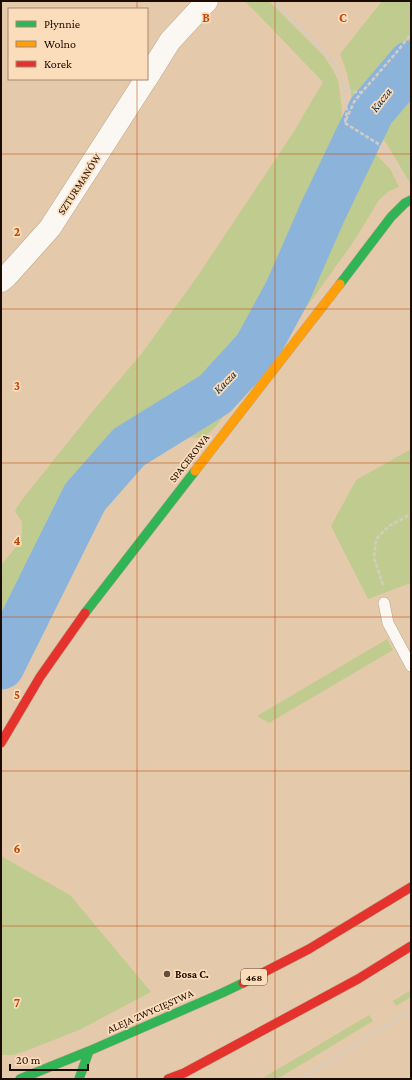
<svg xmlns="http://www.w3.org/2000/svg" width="412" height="1080" viewBox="0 0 412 1080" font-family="'Crimson Pro',serif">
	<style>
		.green { fill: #c0cc8f }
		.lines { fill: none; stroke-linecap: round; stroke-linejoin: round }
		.river { stroke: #8cb4db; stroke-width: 47 }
		.lane-casing { stroke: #bba68e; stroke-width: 12 }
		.street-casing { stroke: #bba68e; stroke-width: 23 }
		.fast-casing { stroke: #bba68e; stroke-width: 10 }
		.slow-casing { stroke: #bba68e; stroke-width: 10 }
		.jam-casing { stroke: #bba68e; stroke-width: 10 }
		.path { stroke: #d4ccc3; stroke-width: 2.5; stroke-dasharray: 4 2; stroke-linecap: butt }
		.lane { stroke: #fbf7f2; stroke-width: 11 }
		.street { stroke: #fbf7f2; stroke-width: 22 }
		.fast { stroke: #30b455; stroke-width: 9 }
		.slow { stroke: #ff9f0a; stroke-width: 9 }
		.jam { stroke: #e5322d; stroke-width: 9 }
		.grid { fill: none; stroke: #bf490a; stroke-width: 1; stroke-opacity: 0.55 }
		.poi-dot { fill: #624e3c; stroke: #fbddbc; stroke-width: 1.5 }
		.labels { text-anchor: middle; stroke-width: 3.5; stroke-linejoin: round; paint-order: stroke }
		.shield { fill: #fbddbc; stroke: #5f4a38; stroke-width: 1 }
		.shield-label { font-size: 10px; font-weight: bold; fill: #1c0b00 }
		.street-label { font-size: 11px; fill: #1c0b00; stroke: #fbddbc }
		.poi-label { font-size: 11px; font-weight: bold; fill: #1c0b00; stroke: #fbddbc; text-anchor: start }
		.water-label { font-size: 12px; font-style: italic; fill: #0f2b47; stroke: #fbddbc }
		.grid-label { font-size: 13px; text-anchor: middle; font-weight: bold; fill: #bf490a; stroke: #fbddbc; stroke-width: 3.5; stroke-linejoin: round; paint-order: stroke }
	</style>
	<rect width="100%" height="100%" fill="#e4caab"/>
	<!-- green -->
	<path class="green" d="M 245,1 L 269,1 L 324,56 L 333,70 L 338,80 L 340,93 L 342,110 L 341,127 L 353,136 L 285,284 L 261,327 L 225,373 L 189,395 L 155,410 L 122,433 L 93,467 L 65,509 L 47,541 L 45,559 L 36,584 L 46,593 L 41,622 L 1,689 L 1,565 L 21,541 L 22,532 L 22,522 L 15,511 L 21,501 L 92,412 L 142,353 L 197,277 L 293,133 L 323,82 Z
		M 382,1 L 411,1 L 411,57 L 385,89 L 365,103 L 355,119 L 352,116 L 351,92 L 346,70 L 340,54 Z
		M 411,74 L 411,183 L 410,183 L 383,138 L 371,133 L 390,103 Z
		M 363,144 L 376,154 L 390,169 L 399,187 L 389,191 L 379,200 L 354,241 L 314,297 L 217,425 L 207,435 L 197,438 L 173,436 L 159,441 L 161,438 L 198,415 L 219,399 L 236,382 L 259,356 L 274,330 L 290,300 L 305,268 L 320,230 L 336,194 Z
		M 411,449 L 411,583 L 368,599 L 331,526 L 356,480 Z
		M 387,639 L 393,650 L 269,723 L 257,716 Z
		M 1,856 L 70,895 L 151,992 L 79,1030 L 23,1052 L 12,1055 L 1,1055 Z
		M 411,990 L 411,997 L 396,1006 L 393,1001 Z
		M 369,1015 L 373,1021 L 279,1078 L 261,1079 Z"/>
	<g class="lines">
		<!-- river -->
		<path class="river" d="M 1,666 L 85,497 L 129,447 L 215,394 L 257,348 L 288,291 L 323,211 L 371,111 L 411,64"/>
		<!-- lane casing -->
		<g class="lane-casing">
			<path id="lane" d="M 384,603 L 388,623 L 411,666"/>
		</g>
		<!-- street casing -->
		<g class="street-casing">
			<path id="street" d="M 147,78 L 170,41 L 207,1
				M 1,281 L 7,276 L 50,228 L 146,79"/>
		</g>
		<!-- fast casing -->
		<g class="fast-casing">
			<path id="fast" d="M 340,284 L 391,217 L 405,203 L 411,200
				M 85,613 L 195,471
				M 20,1079 L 89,1051
				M 79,1079 L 89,1051 L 222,993 L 243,983"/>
		</g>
		<!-- slow casing -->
		<g class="slow-casing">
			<path id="slow" d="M 195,471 L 340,284"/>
		</g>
		<!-- jam casing -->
		<g class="jam-casing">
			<path id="jam" d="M 1,743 L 40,677 L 85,613
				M 243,983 L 309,949 L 411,887
				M 168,1079 L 184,1073 L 358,979 L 411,946"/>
		</g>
		<!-- path -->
		<path class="path" d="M 274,1 L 332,59 L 343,84 L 347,111 L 345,123
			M 344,85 L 351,92 L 362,92 L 396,53 L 411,34
			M 346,120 L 354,102 L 362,92
			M 345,123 L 380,145 L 402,178
			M 383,585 L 374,558 L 376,539 L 389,526 L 411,514
			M 300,1079 L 411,1010"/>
		<!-- lane -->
		<use href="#lane" class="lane"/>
		<!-- street -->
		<use href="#street" class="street"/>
		<!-- fast -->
		<use href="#fast" class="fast"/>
		<!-- slow -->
		<use href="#slow" class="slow"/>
		<!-- jam -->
		<use href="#jam" class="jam"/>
	</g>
	<!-- grid -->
	<path class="grid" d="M 137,1 L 137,9M 275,1 L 275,1079M 137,79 L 137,1079M 1,154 L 411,154M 1,309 L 411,309M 1,463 L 411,463M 1,617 L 411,617M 1,771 L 411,771M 1,926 L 411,926"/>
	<!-- markers -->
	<circle class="poi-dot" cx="167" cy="974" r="4"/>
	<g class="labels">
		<!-- shield labels -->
		<rect class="shield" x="241" y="969" width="26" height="16" rx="3"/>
		<g class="shield-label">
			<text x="254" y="981">468</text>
		</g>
		<!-- street labels -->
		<g class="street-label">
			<text transform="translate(79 184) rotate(-57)" y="4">SZTURMANÓW</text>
			<text transform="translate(189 458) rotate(-52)" y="4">SPACEROWA</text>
			<text transform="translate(150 1011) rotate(-24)" y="4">ALEJA ZWYCIĘSTWA</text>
		</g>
		<!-- poi labels -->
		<g class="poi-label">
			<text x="175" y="978">Bosa C.</text>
		</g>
		<!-- water labels -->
		<g class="water-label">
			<text transform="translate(381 100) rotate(-52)" y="4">Kacza</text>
			<text transform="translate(225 382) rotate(-46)" y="4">Kacza</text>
		</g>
	</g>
	<g class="grid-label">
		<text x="206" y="22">B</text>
		<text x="343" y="22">C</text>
		<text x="17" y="236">2</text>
		<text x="17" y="390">3</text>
		<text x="17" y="545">4</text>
		<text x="17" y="699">5</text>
		<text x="17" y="853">6</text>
		<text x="17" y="1007">7</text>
	</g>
	<!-- border -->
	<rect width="412" height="1080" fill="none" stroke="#1c0b00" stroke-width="4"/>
	<!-- legend -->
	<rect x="8" y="8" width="140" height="72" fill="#fbddbc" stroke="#a28971"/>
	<rect x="16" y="21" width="20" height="6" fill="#30b455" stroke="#a28971"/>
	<text x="44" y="28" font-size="12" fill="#1c0b00">Płynnie</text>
	<rect x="16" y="41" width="20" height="6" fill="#ff9f0a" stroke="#a28971"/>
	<text x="44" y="48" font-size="12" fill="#1c0b00">Wolno</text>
	<rect x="16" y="61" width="20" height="6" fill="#e5322d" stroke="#a28971"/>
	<text x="44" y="68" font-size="12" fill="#1c0b00">Korek</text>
	<!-- scale -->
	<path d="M10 1064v6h78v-6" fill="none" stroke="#1c0b00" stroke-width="2"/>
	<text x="16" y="1064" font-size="12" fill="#1c0b00" stroke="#fbddbc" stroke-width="3" paint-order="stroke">20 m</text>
</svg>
